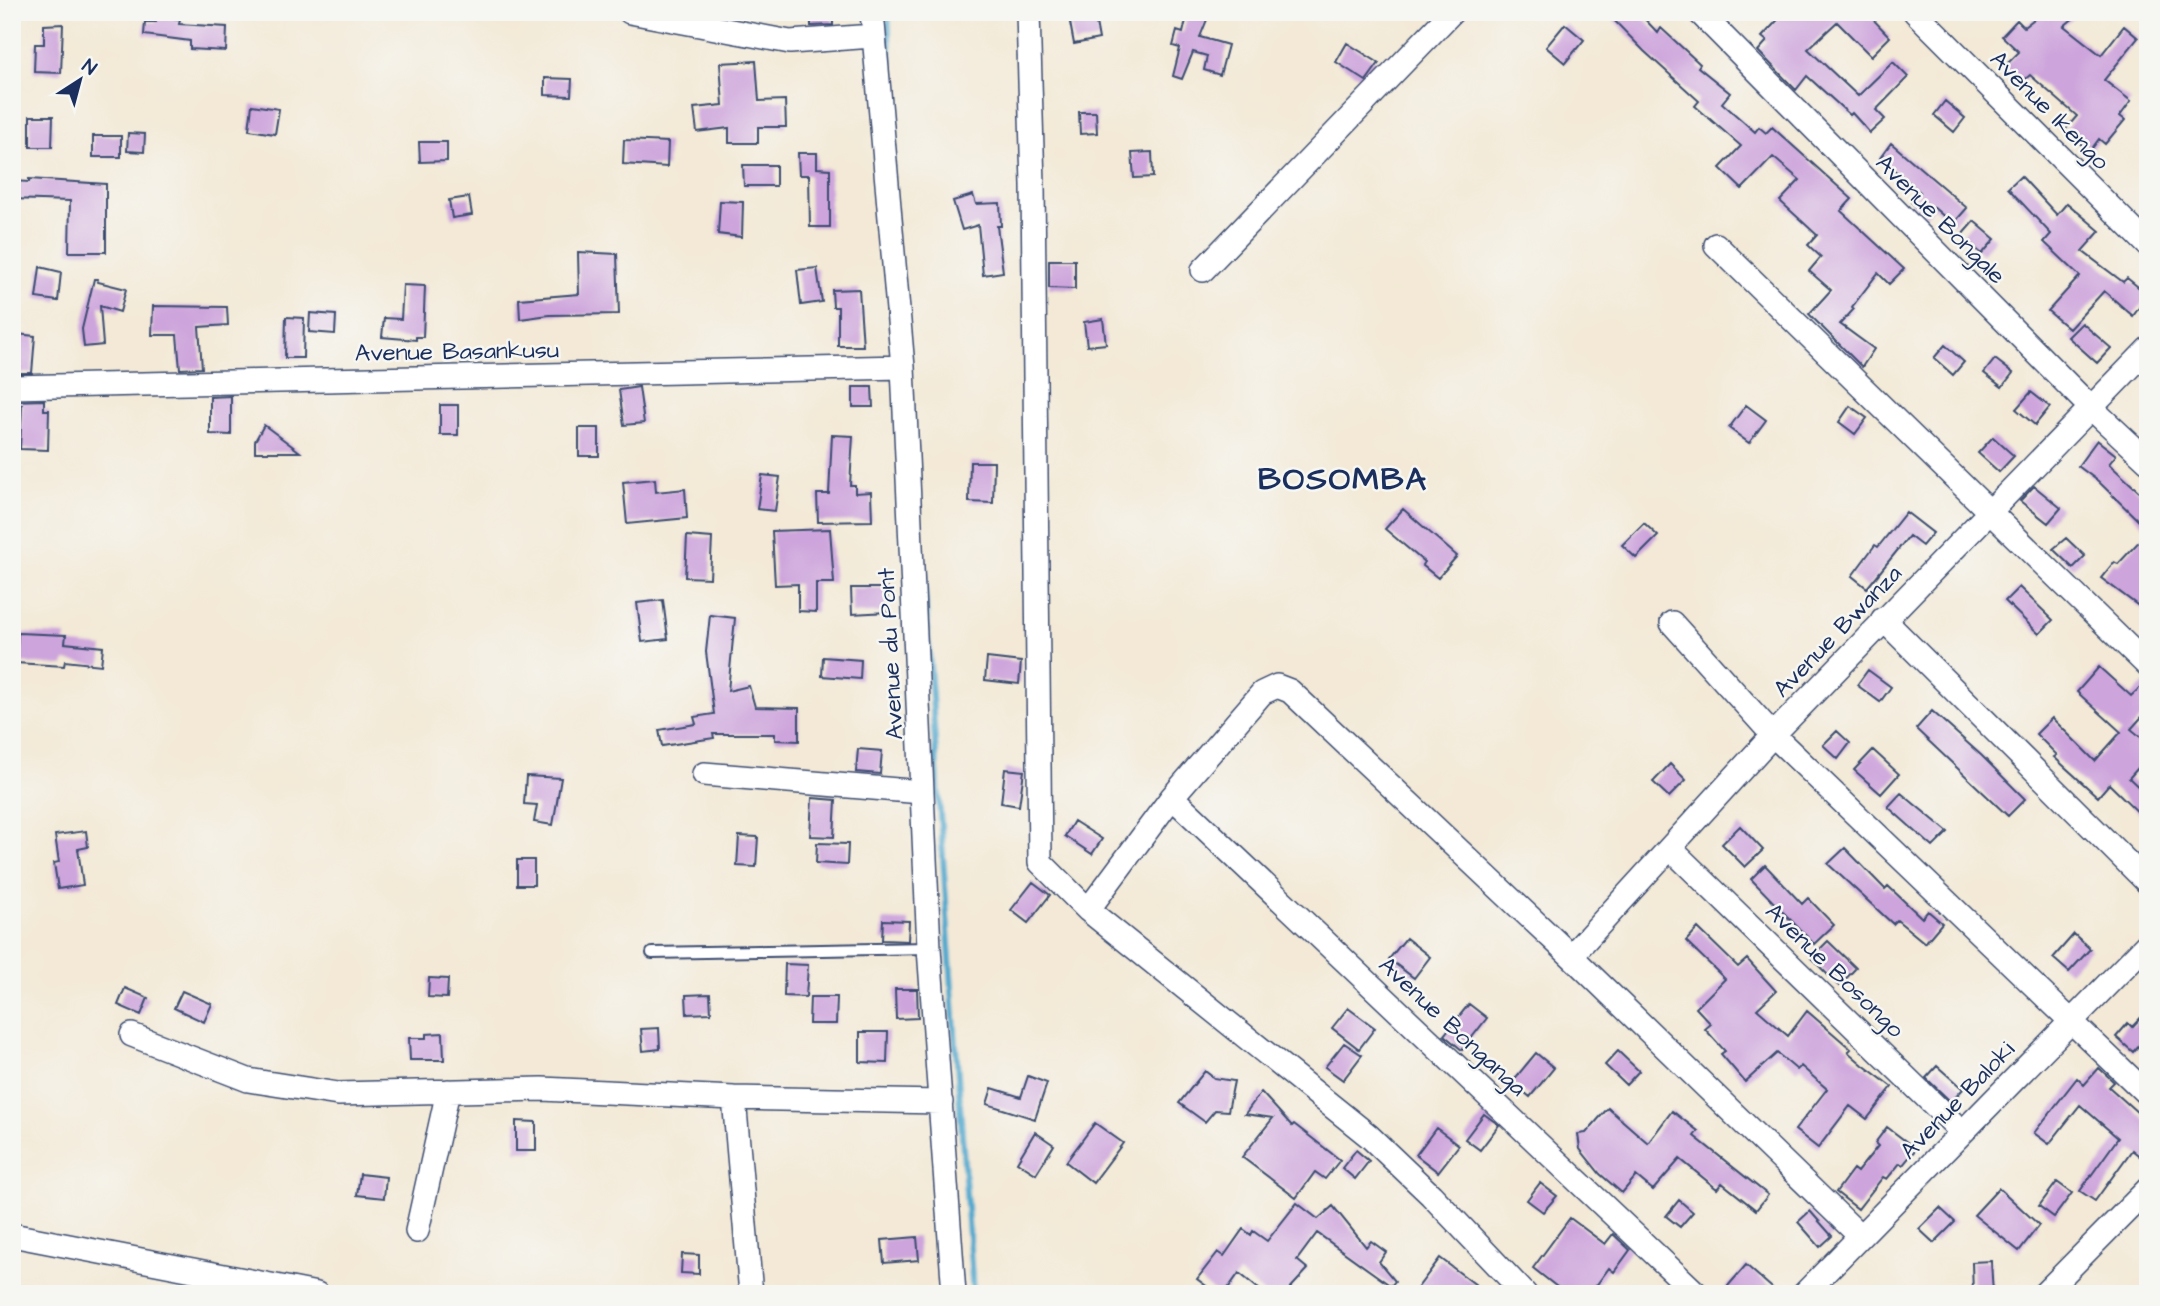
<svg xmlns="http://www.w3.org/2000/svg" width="2160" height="1306" viewBox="0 0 2160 1306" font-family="'Architects Daughter',sans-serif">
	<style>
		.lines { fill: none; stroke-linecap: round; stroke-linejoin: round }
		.stream { stroke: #51a9ce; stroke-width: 6 }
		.building { fill: #cda4dc }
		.lane-casing { stroke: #3b4b70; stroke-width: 14 }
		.street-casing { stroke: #3b4b70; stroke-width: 26 }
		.lane { stroke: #fff; stroke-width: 10 }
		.street { stroke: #fff; stroke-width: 23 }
		.labels { text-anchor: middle; stroke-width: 5; stroke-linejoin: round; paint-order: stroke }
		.street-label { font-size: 24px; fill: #1b2f5e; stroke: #f6f6f2 }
		.district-label { font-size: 32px; font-weight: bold; letter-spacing: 2px; fill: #1b2f5e; stroke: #f6f6f2 }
	</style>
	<rect width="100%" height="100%" fill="#f6f6f2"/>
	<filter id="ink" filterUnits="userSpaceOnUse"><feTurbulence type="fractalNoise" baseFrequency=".0143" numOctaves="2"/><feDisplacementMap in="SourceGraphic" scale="14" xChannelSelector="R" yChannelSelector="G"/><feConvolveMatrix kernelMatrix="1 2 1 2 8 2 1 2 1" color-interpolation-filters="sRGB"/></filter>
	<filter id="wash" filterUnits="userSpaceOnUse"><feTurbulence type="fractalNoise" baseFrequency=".00686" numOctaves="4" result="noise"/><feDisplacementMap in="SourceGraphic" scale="28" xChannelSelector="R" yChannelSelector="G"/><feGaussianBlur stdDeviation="1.57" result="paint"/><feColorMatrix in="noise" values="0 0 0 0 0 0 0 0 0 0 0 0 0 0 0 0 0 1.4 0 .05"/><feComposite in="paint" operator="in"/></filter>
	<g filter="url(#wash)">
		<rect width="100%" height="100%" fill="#f3e9d6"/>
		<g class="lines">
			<!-- stream -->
			<path class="stream" d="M 888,12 L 892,108
				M 923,566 L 973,1294"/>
		</g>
		<g id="blocks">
			<!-- building -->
			<path class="building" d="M 811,12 L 833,12 L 833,25 L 811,26 Z
				M 1068,12 L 1094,12 L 1099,39 L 1074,44 Z
				M 1188,12 L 1210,12 L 1200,37 L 1228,45 L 1220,75 L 1204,70 L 1207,56 L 1193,52 L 1182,79 L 1173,76 L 1180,48 L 1173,46 L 1177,31 L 1183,33 Z
				M 1606,12 L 1638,12 L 1658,33 L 1661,28 L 1700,64 L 1698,67 L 1730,93 L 1722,103 L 1755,132 L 1759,127 L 1766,133 L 1772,127 L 1852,199 L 1841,211 L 1904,269 L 1889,284 L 1878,273 L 1852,307 L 1854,309 L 1840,324 L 1874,349 L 1862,367 L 1809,314 L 1831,290 L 1809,271 L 1821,257 L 1808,245 L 1817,235 L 1780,201 L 1800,180 L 1773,157 L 1742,189 L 1720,168 L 1741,146 L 1695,106 L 1699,101 L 1644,51 Z
				M 1785,12 L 1866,12 L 1890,37 L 1871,56 L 1837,22 L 1808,49 L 1858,96 L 1893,62 L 1908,77 L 1876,110 L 1885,119 L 1870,133 L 1852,113 L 1850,115 L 1807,76 L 1796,90 L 1758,51 L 1767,41 L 1762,37 Z
				M 2043,12 L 2081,12 L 2064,26 L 2101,55 L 2124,26 L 2138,38 L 2104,80 L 2131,101 L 2120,116 L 2125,120 L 2105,144 L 2099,139 L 2090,151 L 2064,131 L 2077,116 L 2030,75 L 2021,83 L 2004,67 L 2019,52 L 2002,36 L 2017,20 L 2024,27 Z
				M 157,16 L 180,19 L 179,24 L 227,27 L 226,51 L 190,49 L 190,41 L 144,35 L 145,22 L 156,22 Z
				M 63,24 L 61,73 L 34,72 L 35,44 L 44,44 L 44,25 Z
				M 1565,24 L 1584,40 L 1565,63 L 1546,47 Z
				M 1347,43 L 1379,63 L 1366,81 L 1336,62 Z
				M 756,61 L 759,101 L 785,100 L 786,127 L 758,127 L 758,143 L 729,143 L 729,128 L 697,132 L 694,108 L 723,105 L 720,63 Z
				M 545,78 L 572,79 L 571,96 L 545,95 Z
				M 1945,101 L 1965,118 L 1954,132 L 1934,115 Z
				M 252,105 L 279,109 L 275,134 L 249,130 Z
				M 1079,112 L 1096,112 L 1097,133 L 1080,134 Z
				M 30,116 L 53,116 L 52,147 L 30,147 Z
				M 128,133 L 145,134 L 144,152 L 127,151 Z
				M 93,136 L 121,136 L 121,157 L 93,157 Z
				M 624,140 L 668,142 L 667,167 L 623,164 Z
				M 419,142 L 447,142 L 447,161 L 420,162 Z
				M 1891,143 L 1967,208 L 1953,224 L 1933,207 L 1926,215 L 1911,202 L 1920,192 L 1880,158 Z
				M 1152,152 L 1153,177 L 1134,178 L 1132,153 Z
				M 798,153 L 817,153 L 817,168 L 830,169 L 830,227 L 810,227 L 809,175 L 799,175 Z
				M 743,165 L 776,165 L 776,186 L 744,186 Z
				M 2021,176 L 2057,215 L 2067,203 L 2100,231 L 2082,251 L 2123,282 L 2127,278 L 2148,295 L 2133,316 L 2104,291 L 2069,329 L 2048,311 L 2080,276 L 2044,242 L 2051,234 L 2008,188 Z
				M 29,179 L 106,184 L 106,252 L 69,252 L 70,201 L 12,199 L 12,181 L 29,182 Z
				M 973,195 L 976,204 L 1000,203 L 1001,226 L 997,226 L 1003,272 L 983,275 L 978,225 L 962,230 L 953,201 Z
				M 469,197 L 472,215 L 452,218 L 449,200 Z
				M 720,201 L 743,202 L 742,237 L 718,234 Z
				M 1974,221 L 1995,239 L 1982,254 L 1961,236 Z
				M 578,252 L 617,254 L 619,314 L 549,315 L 520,319 L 519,299 L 579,294 Z
				M 1049,260 L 1075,260 L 1075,289 L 1049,288 Z
				M 40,267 L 61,272 L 58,301 L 36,298 Z
				M 817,268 L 822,302 L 801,305 L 797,270 Z
				M 94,279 L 97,279 L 98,282 L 126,289 L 120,312 L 100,306 L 103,345 L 84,347 L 82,329 Z
				M 403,285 L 425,286 L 423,337 L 416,337 L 416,340 L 382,337 L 384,318 L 401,319 Z
				M 859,289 L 863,346 L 838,346 L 838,307 L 833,307 L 832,290 Z
				M 153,306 L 227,307 L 228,325 L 199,327 L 202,368 L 180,369 L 177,335 L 152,335 Z
				M 310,313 L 336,315 L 335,334 L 309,332 Z
				M 286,317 L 304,318 L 303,358 L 285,358 Z
				M 1103,319 L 1106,344 L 1087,346 L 1084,322 Z
				M 2082,323 L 2111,348 L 2097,363 L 2068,337 Z
				M 16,334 L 35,336 L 32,373 L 12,373 L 12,337 L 16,338 Z
				M 1945,345 L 1964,362 L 1953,375 L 1934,358 Z
				M 1995,359 L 2013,373 L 2002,387 L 1984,373 Z
				M 639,387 L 644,423 L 624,425 L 619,390 Z
				M 853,387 L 872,387 L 873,407 L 853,407 Z
				M 2031,392 L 2050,407 L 2035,425 L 2016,409 Z
				M 231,396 L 231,435 L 210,434 L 210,397 Z
				M 44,400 L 44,410 L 49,410 L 48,450 L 20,449 L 22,405 L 12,404 L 12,401 Z
				M 440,405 L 458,405 L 458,435 L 440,435 Z
				M 1746,405 L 1766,420 L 1749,443 L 1729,428 Z
				M 1850,406 L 1867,418 L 1855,434 L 1839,422 Z
				M 264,425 L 300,452 L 255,452 L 255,441 Z
				M 579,428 L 599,428 L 599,456 L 579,456 Z
				M 832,435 L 853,436 L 850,485 L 855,485 L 855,493 L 871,492 L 872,521 L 818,522 L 817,494 L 829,494 Z
				M 1993,437 L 2014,456 L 1999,472 L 1978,453 Z
				M 2097,440 L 2116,455 L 2109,464 L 2148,500 L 2148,530 L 2098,481 L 2078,466 Z
				M 970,462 L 994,462 L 993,503 L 969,502 Z
				M 762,475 L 780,477 L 775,511 L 757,509 Z
				M 655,479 L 656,492 L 685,489 L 687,518 L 627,524 L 623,482 Z
				M 2034,486 L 2061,508 L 2048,523 L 2020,501 Z
				M 1403,509 L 1457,556 L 1438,578 L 1422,565 L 1424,562 L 1385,529 Z
				M 1906,512 L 1933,533 L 1922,546 L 1909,536 L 1867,588 L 1852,576 L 1875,545 L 1878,547 Z
				M 1644,523 L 1658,536 L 1636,558 L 1622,545 Z
				M 830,529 L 834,583 L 816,583 L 816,612 L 798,611 L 798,584 L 775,585 L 772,531 Z
				M 2148,532 L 2148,613 L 2101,578 L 2114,562 L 2118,564 Z
				M 687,536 L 712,538 L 710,578 L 685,577 Z
				M 2066,538 L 2085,556 L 2073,568 L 2053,549 Z
				M 2019,587 L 2053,620 L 2039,634 L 2005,601 Z
				M 851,588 L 887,588 L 888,612 L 852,614 Z
				M 663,600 L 668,639 L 642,642 L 637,603 Z
				M 710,615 L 735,618 L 728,691 L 749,686 L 755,707 L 799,708 L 799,741 L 775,740 L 775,734 L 713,734 L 714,738 L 662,746 L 659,730 L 696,724 L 694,717 L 714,714 L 706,652 Z
				M 18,633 L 66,635 L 65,643 L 103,647 L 101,665 L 65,661 L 64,666 L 16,663 Z
				M 823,657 L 861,660 L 860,679 L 822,676 Z
				M 987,658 L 1021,662 L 1019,684 L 985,680 Z
				M 2099,667 L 2131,696 L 2148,680 L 2148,710 L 2131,729 L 2148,743 L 2148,757 L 2129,778 L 2148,796 L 2148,822 L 2109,784 L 2098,797 L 2054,757 L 2057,755 L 2036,734 L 2052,718 L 2095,761 L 2121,732 L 2077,692 Z
				M 1868,670 L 1891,687 L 1880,702 L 1857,685 Z
				M 1932,711 L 1982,756 L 2025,799 L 2008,816 L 1916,729 Z
				M 1837,731 L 1850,743 L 1838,759 L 1823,745 Z
				M 858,749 L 882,751 L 880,774 L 856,772 Z
				M 1873,750 L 1899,774 L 1881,794 L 1854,770 Z
				M 1670,764 L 1686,780 L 1669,797 L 1653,782 Z
				M 1005,769 L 1024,771 L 1019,806 L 1001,803 Z
				M 526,776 L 561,778 L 553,825 L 534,822 L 537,805 L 524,804 Z
				M 1901,793 L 1948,832 L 1933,847 L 1888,807 Z
				M 812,798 L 836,800 L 834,837 L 810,836 Z
				M 1074,821 L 1102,839 L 1092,854 L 1065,836 Z
				M 1740,826 L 1763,850 L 1745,867 L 1722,844 Z
				M 86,831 L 88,847 L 78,849 L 83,885 L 58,889 L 54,863 L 59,862 L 55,835 Z
				M 739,836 L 758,837 L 756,867 L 737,866 Z
				M 817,843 L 848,844 L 847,865 L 816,863 Z
				M 1845,848 L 1885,889 L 1888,886 L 1922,918 L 1928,911 L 1942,923 L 1925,943 L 1897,920 L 1893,924 L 1828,864 Z
				M 517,860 L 534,860 L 534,885 L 517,885 Z
				M 1765,865 L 1802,904 L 1808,898 L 1834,925 L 1814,944 L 1751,879 Z
				M 1033,882 L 1050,895 L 1028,923 L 1011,910 Z
				M 883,920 L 909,921 L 908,941 L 882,940 Z
				M 1698,928 L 1738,967 L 1747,959 L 1776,991 L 1757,1009 L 1788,1036 L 1807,1011 L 1851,1049 L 1848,1052 L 1863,1065 L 1892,1087 L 1867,1119 L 1850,1106 L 1818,1148 L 1795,1130 L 1827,1089 L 1801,1066 L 1797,1070 L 1777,1053 L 1745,1082 L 1721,1054 L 1725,1051 L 1705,1029 L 1711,1024 L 1696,1008 L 1725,979 L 1686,941 Z
				M 2074,934 L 2090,949 L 2069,972 L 2053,958 Z
				M 1406,938 L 1430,957 L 1414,978 L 1389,959 Z
				M 1828,941 L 1856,968 L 1839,986 L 1811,958 Z
				M 785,964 L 808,965 L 806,997 L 784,996 Z
				M 429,978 L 448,979 L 447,998 L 428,997 Z
				M 125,988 L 148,998 L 141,1015 L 118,1005 Z
				M 895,989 L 917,989 L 918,1018 L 896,1019 Z
				M 182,991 L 212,1004 L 204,1022 L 174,1008 Z
				M 710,994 L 711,1013 L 687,1014 L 686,995 Z
				M 810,997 L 837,997 L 836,1024 L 809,1024 Z
				M 1469,1004 L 1487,1018 L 1462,1050 L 1444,1035 Z
				M 1348,1008 L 1375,1028 L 1359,1049 L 1332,1028 Z
				M 2148,1010 L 2148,1035 L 2133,1052 L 2116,1037 L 2128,1023 L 2132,1027 Z
				M 659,1028 L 660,1049 L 643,1051 L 641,1029 Z
				M 860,1032 L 888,1032 L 887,1063 L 860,1062 Z
				M 443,1033 L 444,1060 L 410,1060 L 409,1038 L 426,1038 L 426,1034 Z
				M 1344,1043 L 1362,1055 L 1343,1080 L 1325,1067 Z
				M 1618,1051 L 1639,1071 L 1626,1085 L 1605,1065 Z
				M 1536,1053 L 1554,1068 L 1530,1097 L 1512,1082 Z
				M 1937,1066 L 1963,1089 L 1951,1102 L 1926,1078 Z
				M 2099,1068 L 2114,1082 L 2109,1087 L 2148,1122 L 2148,1163 L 2132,1150 L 2095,1201 L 2080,1191 L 2118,1138 L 2080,1105 L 2049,1144 L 2034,1133 L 2077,1078 L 2084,1085 Z
				M 1205,1071 L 1214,1078 L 1234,1081 L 1228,1111 L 1215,1110 L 1205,1122 L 1179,1103 Z
				M 1028,1076 L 1047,1083 L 1035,1119 L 987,1104 L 992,1088 L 1021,1097 Z
				M 1261,1092 L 1292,1126 L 1294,1124 L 1340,1160 L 1325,1179 L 1315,1172 L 1296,1198 L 1242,1157 L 1273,1118 L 1245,1114 Z
				M 1608,1108 L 1648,1143 L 1672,1111 L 1698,1131 L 1694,1136 L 1768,1195 L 1756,1210 L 1722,1183 L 1717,1189 L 1680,1159 L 1653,1190 L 1636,1176 L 1622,1193 L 1600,1174 L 1580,1149 L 1578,1134 L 1586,1133 Z
				M 1484,1114 L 1499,1125 L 1480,1150 L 1465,1139 Z
				M 516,1121 L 536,1122 L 536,1151 L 516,1151 Z
				M 1095,1123 L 1123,1143 L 1093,1183 L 1066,1162 Z
				M 1887,1127 L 1916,1149 L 1903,1165 L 1900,1163 L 1887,1179 L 1883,1177 L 1858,1209 L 1836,1192 L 1853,1169 L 1857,1172 L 1878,1146 L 1875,1143 Z
				M 1436,1128 L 1459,1145 L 1438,1172 L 1416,1155 Z
				M 1035,1132 L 1054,1145 L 1036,1174 L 1017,1162 Z
				M 1356,1150 L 1369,1161 L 1355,1179 L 1342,1168 Z
				M 360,1174 L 386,1177 L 384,1198 L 357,1195 Z
				M 2057,1182 L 2072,1193 L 2054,1217 L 2039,1206 Z
				M 1540,1183 L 1557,1196 L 1543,1212 L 1527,1200 Z
				M 1999,1188 L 2039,1225 L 2019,1251 L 1974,1215 Z
				M 1679,1200 L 1693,1212 L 1680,1227 L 1666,1216 Z
				M 1297,1203 L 1318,1219 L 1333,1206 L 1366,1247 L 1371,1241 L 1386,1252 L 1379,1262 L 1395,1281 L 1391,1286 L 1317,1233 L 1297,1260 L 1308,1269 L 1285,1294 L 1265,1294 L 1239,1273 L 1224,1294 L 1217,1294 L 1197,1279 L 1218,1252 L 1224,1256 L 1243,1229 L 1251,1235 L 1253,1231 L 1267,1241 Z
				M 1940,1208 L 1955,1222 L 1934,1243 L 1919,1229 Z
				M 1810,1211 L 1832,1236 L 1820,1247 L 1798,1222 Z
				M 1570,1218 L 1605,1244 L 1613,1234 L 1630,1250 L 1614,1272 L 1609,1268 L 1590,1294 L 1566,1294 L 1533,1268 Z
				M 917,1237 L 919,1260 L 884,1263 L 882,1240 Z
				M 682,1254 L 699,1255 L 699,1274 L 681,1273 Z
				M 1440,1258 L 1488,1294 L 1413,1294 Z
				M 1991,1261 L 1993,1294 L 1973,1294 L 1972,1262 Z
				M 1746,1265 L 1779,1294 L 1721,1294 Z"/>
		</g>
	</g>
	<g filter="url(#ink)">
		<use href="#blocks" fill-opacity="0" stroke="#3b4b70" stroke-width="2"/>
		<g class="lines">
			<!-- lane casing -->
			<g class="lane-casing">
				<path id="lane" d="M 652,953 L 929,948"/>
			</g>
			<!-- street casing -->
			<g class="street-casing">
				<path id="street" d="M 630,12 L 790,42 L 873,36
					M 872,12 L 903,367 L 929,948 L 954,1294
					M 1028,12 L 1033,185 L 1040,862 L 1088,910 L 1369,1136 L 1431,1195 L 1525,1294
					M 1699,12 L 2090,407 L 2148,461
					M 1915,12 L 2148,245
					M 1716,245 L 2148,666
					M 1203,270 L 1452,12
					M 12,387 L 903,367
					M 1883,619 L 2148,883
					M 1672,623 L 1773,735 L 2148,1095
					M 704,774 L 922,792
					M 1172,797 L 1697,1294
					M 1670,848 L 1962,1132
					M 1088,910 L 1172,797 L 1262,693 L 1277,686 L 1290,691 L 1571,956 L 1860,1236
					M 1571,956 L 1773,735 L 2148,349
					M 132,1035 L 248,1080 L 338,1094 L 542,1089 L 734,1098 L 941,1102
					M 734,1098 L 751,1294
					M 417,1231 L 448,1091
					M 12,1235 L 317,1294
					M 1804,1294 L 2148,943
					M 2044,1294 L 2148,1189"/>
			</g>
			<!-- lane -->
			<use href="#lane" class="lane"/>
			<!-- street -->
			<use href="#street" class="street"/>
		</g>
	</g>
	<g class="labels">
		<!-- street labels -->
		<g class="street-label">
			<text transform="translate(2050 110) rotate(45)" y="8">Avenue Ikengo</text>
			<text transform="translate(1941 219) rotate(45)" y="8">Avenue Bongale</text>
			<text transform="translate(457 351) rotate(-1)" y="8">Avenue Basankusu</text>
			<text transform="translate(1837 631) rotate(-46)" y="8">Avenue Bwanza</text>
			<text transform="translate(890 654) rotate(-93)" y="8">Avenue du Pont</text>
			<text transform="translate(1835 970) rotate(44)" y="8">Avenue Bosongo</text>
			<text transform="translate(1453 1026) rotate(43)" y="8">Avenue Bonganga</text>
			<text transform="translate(1957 1100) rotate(-46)" y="8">Avenue Baloki</text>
		</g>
		<!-- district labels -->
		<g class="district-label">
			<text x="1343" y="489">BOSOMBA</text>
		</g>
	</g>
	<!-- margin -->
	<rect width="2160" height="1306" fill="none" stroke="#f6f6f2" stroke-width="42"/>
	<!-- north arrow -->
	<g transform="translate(80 80) rotate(36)" stroke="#f6f6f2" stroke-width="5" paint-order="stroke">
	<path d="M0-5L12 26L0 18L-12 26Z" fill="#1b2f5e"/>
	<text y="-10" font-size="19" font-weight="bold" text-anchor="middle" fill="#1b2f5e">N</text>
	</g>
</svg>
